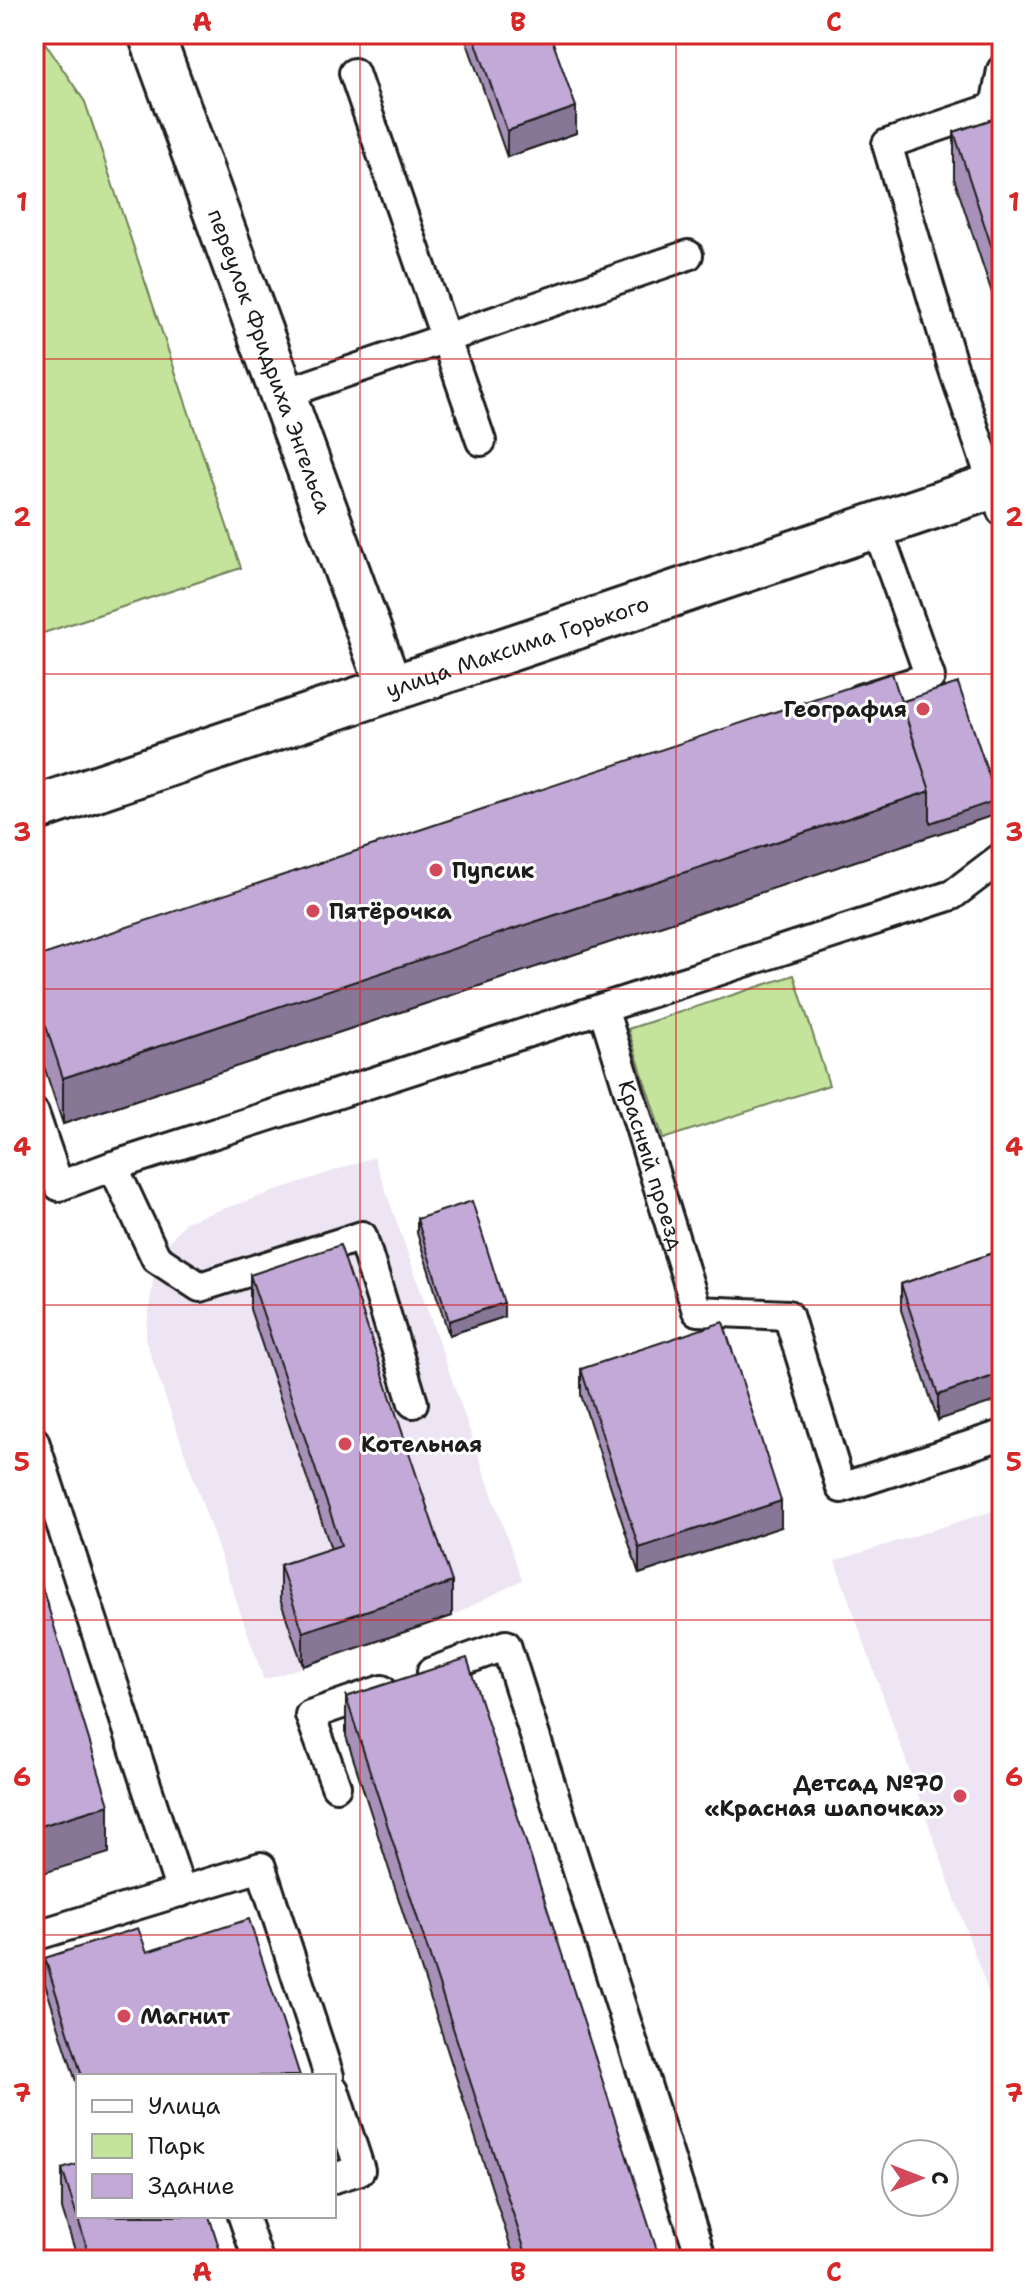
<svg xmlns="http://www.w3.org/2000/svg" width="1036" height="2294" viewBox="0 0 1036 2294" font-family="'Shantell Sans',sans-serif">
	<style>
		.built { fill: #ede5f3 }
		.green { fill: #c4e39b; stroke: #70805c; stroke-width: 2 }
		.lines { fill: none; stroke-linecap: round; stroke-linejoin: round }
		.lane-casing { stroke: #1c1c1c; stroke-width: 34 }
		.street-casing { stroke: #1c1c1c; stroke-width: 50 }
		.secondary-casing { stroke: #1c1c1c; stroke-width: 50 }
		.lane { stroke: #fff; stroke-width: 28 }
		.street { stroke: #fff; stroke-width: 44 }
		.secondary { stroke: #fff; stroke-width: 44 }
		.wall { fill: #a791b9; stroke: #1c1c1c; stroke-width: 2 }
		.shaded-wall { fill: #887696; stroke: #1c1c1c; stroke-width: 2 }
		.building { fill: #c2a9d7; stroke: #1c1c1c; stroke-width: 2 }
		.grid { fill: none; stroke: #d62828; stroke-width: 2; stroke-opacity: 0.55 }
		.poi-dot { fill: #d1495b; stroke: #fff; stroke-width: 3 }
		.labels { text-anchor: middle; stroke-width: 6; stroke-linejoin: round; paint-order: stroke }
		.street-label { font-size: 22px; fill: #1c1c1c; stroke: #fff }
		.poi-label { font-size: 22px; font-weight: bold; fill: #1c1c1c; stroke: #fff; text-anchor: start }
		.neatline { fill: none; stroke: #d62828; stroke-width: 3 }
		.grid-label { font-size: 26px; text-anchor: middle; font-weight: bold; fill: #d62828 }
	</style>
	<rect width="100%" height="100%" fill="#fff"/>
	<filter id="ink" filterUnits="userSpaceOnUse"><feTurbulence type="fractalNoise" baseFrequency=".0125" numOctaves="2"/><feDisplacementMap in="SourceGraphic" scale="16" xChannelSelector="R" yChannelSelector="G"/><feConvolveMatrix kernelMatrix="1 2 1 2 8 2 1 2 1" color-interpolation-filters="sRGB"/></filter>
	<g filter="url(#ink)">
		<!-- built -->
		<path class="built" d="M 374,1157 L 522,1580 L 452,1616 L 264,1680 L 145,1339 L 156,1258 L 185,1222 Z
			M 1002,1508 L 1002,2031 L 835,1561 Z"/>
		<!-- green -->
		<path class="green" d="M 34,34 L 39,34 L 85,102 L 241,568 L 34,636 Z
			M 794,975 L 829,1085 L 663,1139 L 628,1029 Z"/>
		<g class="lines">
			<!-- lane casing -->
			<g class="lane-casing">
				<g id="lane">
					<path d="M 354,73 L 481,441"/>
					<path d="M 1002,105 L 887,144 L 952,364 L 1002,511"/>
					<path d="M 995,107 L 1002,70"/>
					<path d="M 283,394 L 688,255"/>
					<path d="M 860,699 L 930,677 L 876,525"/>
					<path id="s1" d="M 1002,857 L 952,895 L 603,1008 L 697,1311 L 788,1315 L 841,1488 L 1002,1435"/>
					<path d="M 34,1113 L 59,1186 L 113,1166 L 603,1008"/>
					<path d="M 113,1166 L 156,1258 L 200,1287 L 362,1236 L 413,1403"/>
					<path d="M 34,1441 L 181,1892"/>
					<path d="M 432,1672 L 506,1645 L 702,2260"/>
					<path d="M 336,1786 L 310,1715 L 382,1690"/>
					<path d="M 34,1936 L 261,1867 L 329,2076"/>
					<path d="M 334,2090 L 360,2170 L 334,2178"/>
					<path d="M 243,2216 L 258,2260"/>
				</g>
			</g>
			<!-- street casing -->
			<g class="street-casing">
				<g id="street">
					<path id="s2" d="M 151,34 L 390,689"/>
				</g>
			</g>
			<!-- secondary casing -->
			<g class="secondary-casing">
				<g id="secondary">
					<path id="s3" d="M 34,809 L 1002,483"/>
				</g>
			</g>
			<!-- lane -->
			<use href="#lane" class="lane"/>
			<!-- street -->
			<use href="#street" class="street"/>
			<!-- secondary -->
			<use href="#secondary" class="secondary"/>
		</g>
		<!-- wall -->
		<path class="wall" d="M 464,34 L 550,34 L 576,133 L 507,157 Z
			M 1002,116 L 992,293 L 954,178 L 954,132 Z
			M 901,702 L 997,814 L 63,1124 L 34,1036 L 34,958 Z
			M 417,1219 L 504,1317 L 449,1335 L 417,1233 Z
			M 1002,1250 L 938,1420 L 901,1310 L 901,1284 Z
			M 250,1275 L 452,1616 L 303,1666 L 280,1599 L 280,1565 L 331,1549 L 250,1309 Z
			M 581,1369 L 781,1527 L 639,1574 L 581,1395 Z
			M 346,1697 L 660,2260 L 515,2260 L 346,1736 Z
			M 147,1952 L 300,2076 L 78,2076 L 78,2088 L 45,1984 L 45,1958 Z
			M 62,2169 L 223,2260 L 78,2260 L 62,2209 Z"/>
		<!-- shaded-wall -->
		<path class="shaded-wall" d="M 576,107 L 576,133 L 507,157 L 507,131 Z
			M 1002,245 L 1002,290 L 992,293 L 992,248 Z
			M 930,791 L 997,800 L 997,814 L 63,1124 L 63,1078 Z
			M 504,1303 L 504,1317 L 449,1335 L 449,1321 Z
			M 1002,1373 L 1002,1399 L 938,1420 L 938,1395 Z
			M 781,1501 L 781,1527 L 639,1574 L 639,1548 Z
			M 452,1582 L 452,1616 L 303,1666 L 303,1632 Z
			M 109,1805 L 109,1853 L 34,1876 L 34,1828 Z"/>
		<!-- building -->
		<path class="building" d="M 473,34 L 550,34 L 576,107 L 507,131 Z
			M 1002,116 L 1002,245 L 992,248 L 954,132 Z
			M 892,673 L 930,791 L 63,1078 L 34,990 L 34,958 Z
			M 958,683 L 997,800 L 930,823 L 930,791 L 901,702 Z
			M 472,1201 L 504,1303 L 449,1321 L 417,1219 Z
			M 340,1245 L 452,1582 L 303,1632 L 280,1565 L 341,1545 L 250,1275 Z
			M 1002,1250 L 1002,1373 L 938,1395 L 901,1284 Z
			M 723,1322 L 781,1501 L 639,1548 L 581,1369 Z
			M 34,1561 L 109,1805 L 34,1828 Z
			M 467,1658 L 660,2260 L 528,2260 L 346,1697 Z
			M 249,1919 L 300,2076 L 82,2076 L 45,1958 L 138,1928 L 147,1952 Z
			M 78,2164 L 78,2216 L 209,2216 L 223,2260 L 91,2260 L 62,2169 Z"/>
	</g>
	<!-- grid -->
	<path class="grid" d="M 360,34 L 360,2260M 676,34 L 676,2260M 34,359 L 1002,359M 34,674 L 1002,674M 34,989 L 1002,989M 34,1305 L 1002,1305M 34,1620 L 1002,1620M 34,1935 L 1002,1935"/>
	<!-- markers -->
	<g class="poi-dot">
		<circle cx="923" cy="709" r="8"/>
		<circle cx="436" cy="870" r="8"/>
		<circle cx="313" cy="911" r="8"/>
		<circle cx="345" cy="1444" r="8"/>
		<circle cx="960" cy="1796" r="8"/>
		<circle cx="124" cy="2016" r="8"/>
	</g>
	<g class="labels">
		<!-- street labels -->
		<g class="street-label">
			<text dy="8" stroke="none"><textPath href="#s2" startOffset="348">переулок Фридриха Энгельса</textPath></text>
			<text dy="8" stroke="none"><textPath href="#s3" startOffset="510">улица Максима Горького</textPath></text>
			<text dy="8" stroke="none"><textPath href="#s1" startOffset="594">Красный проезд</textPath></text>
		</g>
		<!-- poi labels -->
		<g class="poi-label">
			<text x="907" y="717" text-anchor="end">География</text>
			<text x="452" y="878">Пупсик</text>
			<text x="329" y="919">Пятёрочка</text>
			<text x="361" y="1452">Котельная</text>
			<text x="944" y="1791" text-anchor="end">Детсад №70<tspan x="944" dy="25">«Красная шапочка»</tspan></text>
			<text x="140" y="2024">Магнит</text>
		</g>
	</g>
	<!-- margin -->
	<rect width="1036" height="2294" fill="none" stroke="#fff" stroke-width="88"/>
	<!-- legend -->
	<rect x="76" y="2074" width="260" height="144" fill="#ffffff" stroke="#a4a4a4" stroke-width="2"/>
	<rect x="92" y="2100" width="40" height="12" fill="#ffffff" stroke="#a4a4a4" stroke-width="2"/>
	<text x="148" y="2114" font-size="24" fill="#1c1c1c">Улица</text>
	<rect x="92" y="2134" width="40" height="24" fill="#c4e39b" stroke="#a4a4a4" stroke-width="2"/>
	<text x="148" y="2154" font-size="24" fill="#1c1c1c">Парк</text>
	<rect x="92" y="2174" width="40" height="24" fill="#c2a9d7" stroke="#a4a4a4" stroke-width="2"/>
	<text x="148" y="2194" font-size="24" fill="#1c1c1c">Здание</text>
	<!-- north arrow -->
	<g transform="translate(920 2178) rotate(90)"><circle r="38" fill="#ffffff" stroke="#a4a4a4" stroke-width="2"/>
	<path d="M0-6L14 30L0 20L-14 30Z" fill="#d1495b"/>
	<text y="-12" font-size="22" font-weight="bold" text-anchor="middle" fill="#1c1c1c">С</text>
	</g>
	<rect x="44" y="44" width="948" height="2206" class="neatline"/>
	<g class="grid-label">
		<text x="202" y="31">A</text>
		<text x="518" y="31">B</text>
		<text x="834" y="31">C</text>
		<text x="22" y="211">1</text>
		<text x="1014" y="211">1</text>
		<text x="22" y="526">2</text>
		<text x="1014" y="526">2</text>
		<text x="22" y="841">3</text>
		<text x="1014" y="841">3</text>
		<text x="22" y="1156">4</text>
		<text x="1014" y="1156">4</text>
		<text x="22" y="1471">5</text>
		<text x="1014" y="1471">5</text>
		<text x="22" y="1786">6</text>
		<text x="1014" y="1786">6</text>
		<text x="22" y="2102">7</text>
		<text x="1014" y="2102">7</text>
		<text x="202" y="2281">A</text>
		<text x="518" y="2281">B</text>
		<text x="834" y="2281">C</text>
	</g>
</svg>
